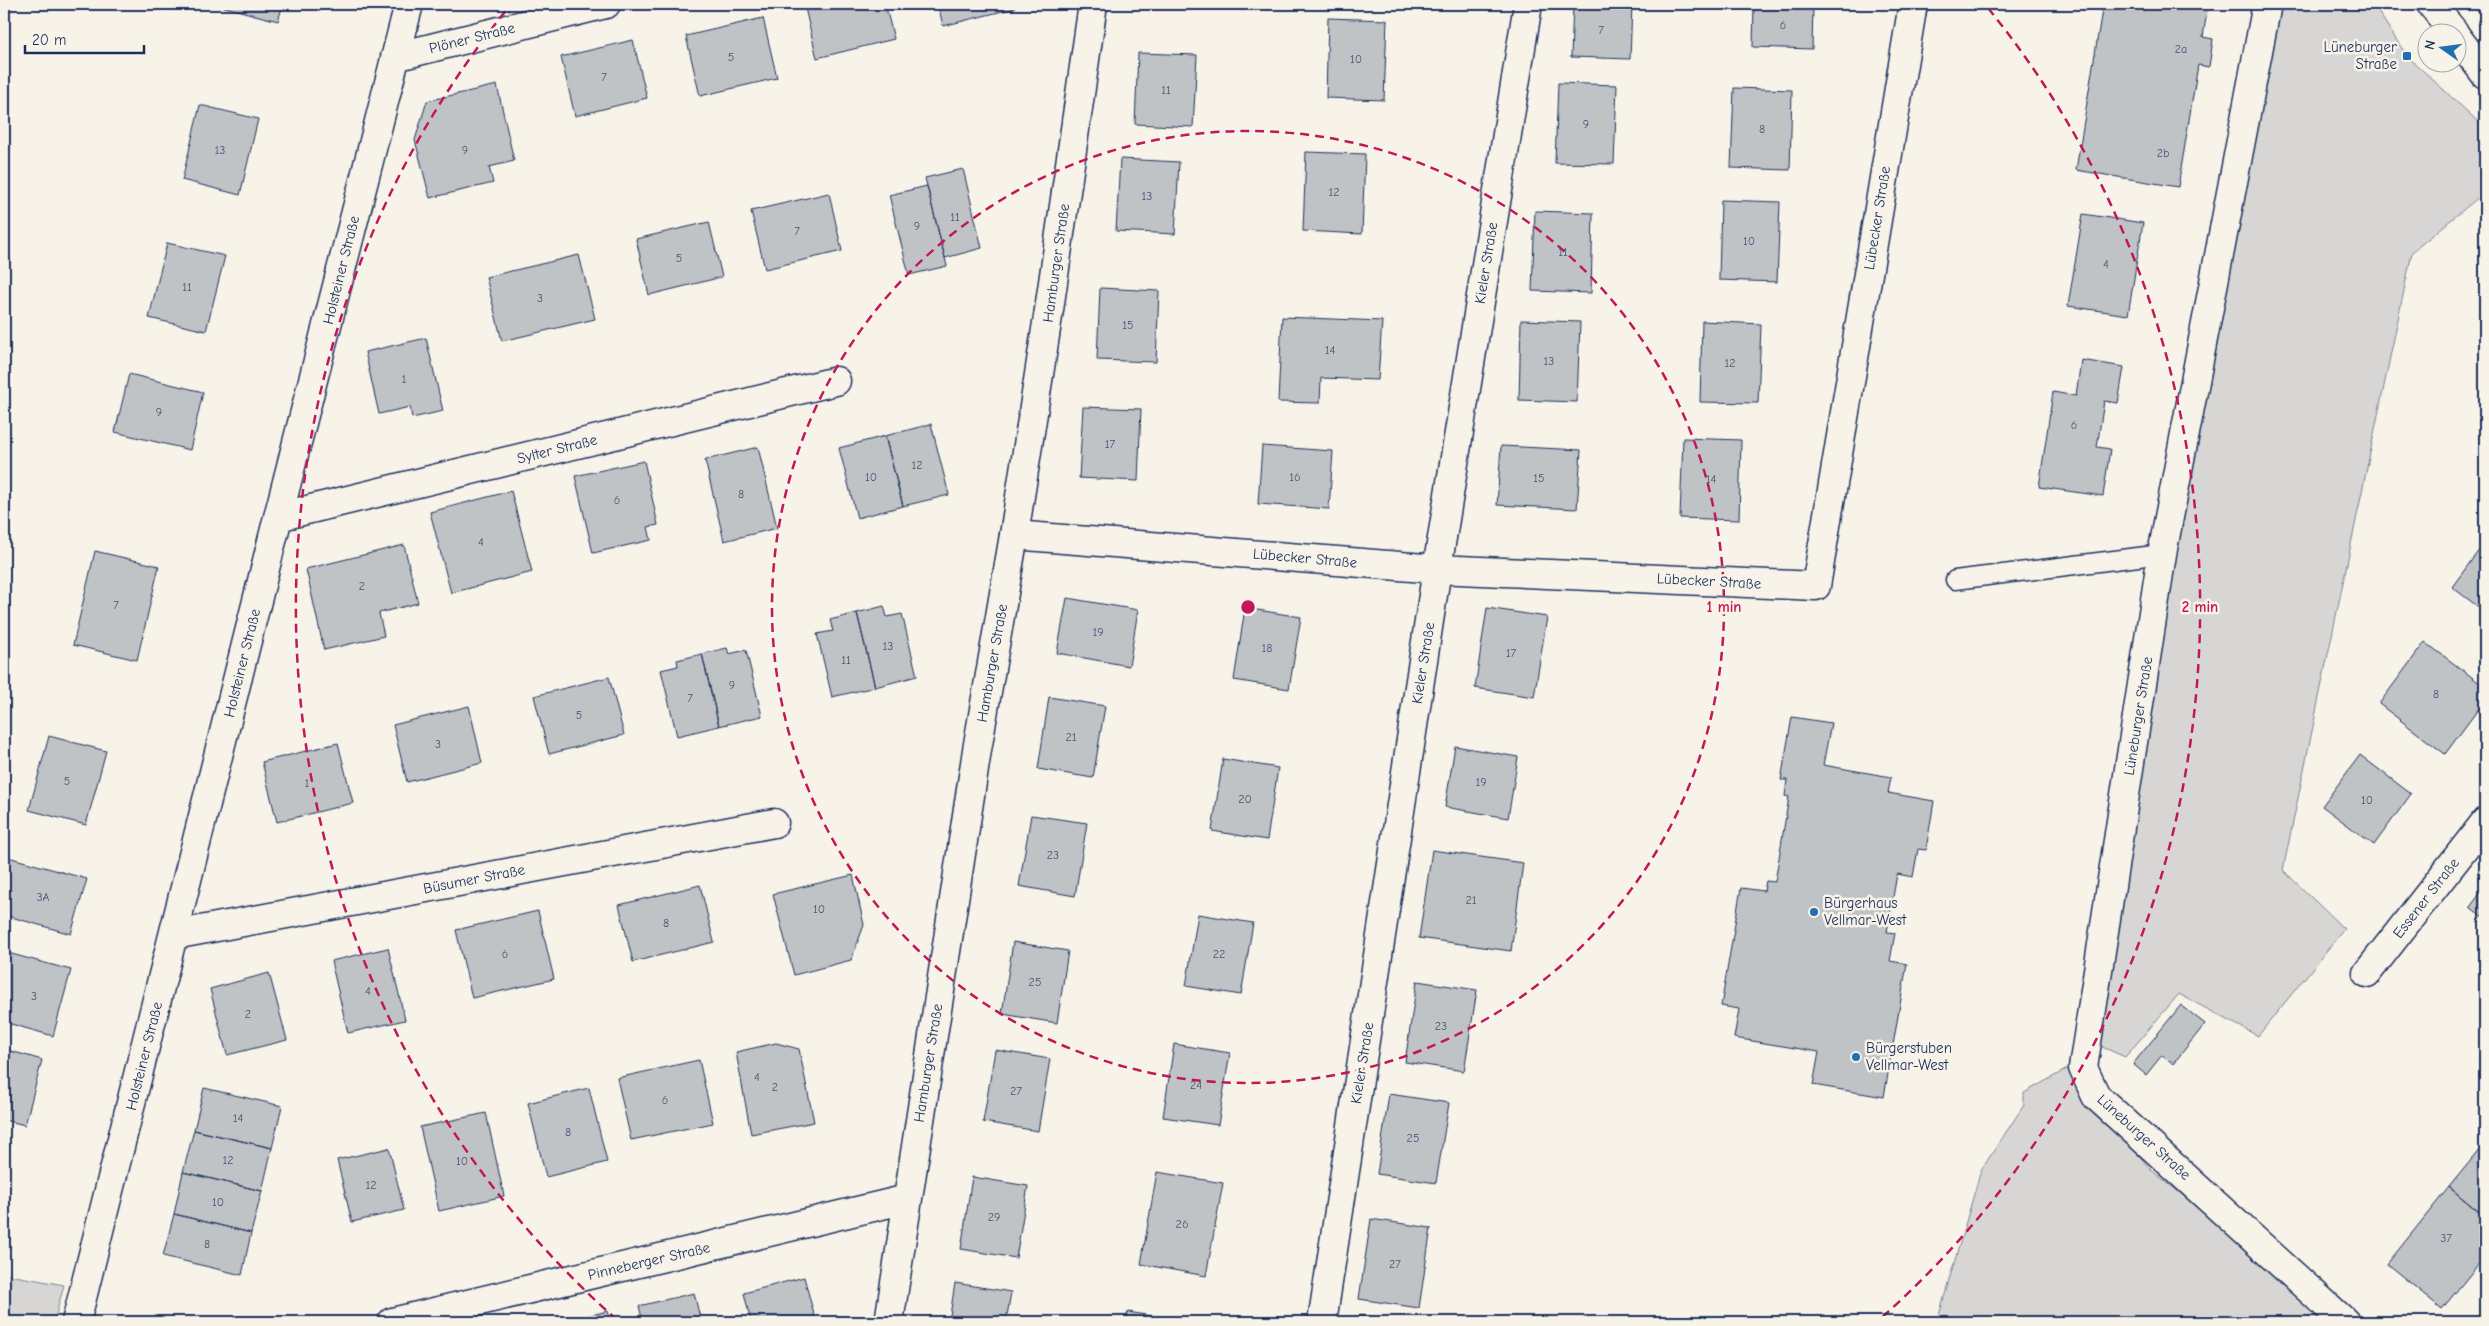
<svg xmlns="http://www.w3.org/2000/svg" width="2489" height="1326" viewBox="0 0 2489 1326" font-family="'Comic Neue',sans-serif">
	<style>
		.green { fill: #d7d6d4; stroke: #798299 }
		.building { fill: #c0c3c5; stroke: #1b2f5e }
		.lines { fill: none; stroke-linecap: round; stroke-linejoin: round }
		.service-casing { stroke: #1b2f5e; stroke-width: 21 }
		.minor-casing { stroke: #1b2f5e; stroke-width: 31 }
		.tertiary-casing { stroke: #1b2f5e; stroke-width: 31 }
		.service { stroke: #f7f3e8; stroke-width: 18 }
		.minor { stroke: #f7f3e8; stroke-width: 28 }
		.tertiary { stroke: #f7f3e8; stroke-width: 28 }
		.ring { fill: none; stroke: #c2185b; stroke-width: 2.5; stroke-dasharray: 9 6 }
		.poi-dot { fill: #1f6fb2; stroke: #f7f3e8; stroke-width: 2 }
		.labels { text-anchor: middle; stroke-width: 5; stroke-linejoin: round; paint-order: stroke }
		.number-label { font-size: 12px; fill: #445478 }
		.street-label { font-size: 15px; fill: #1b2f5e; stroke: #f7f3e8 }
		.poi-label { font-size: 15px; fill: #1b2f5e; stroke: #f7f3e8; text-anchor: start }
		.centre { fill: #c2185b; stroke: #f7f3e8; stroke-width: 2.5 }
		.ring-label { font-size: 15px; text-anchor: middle; font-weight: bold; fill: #c2185b; stroke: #f7f3e8; stroke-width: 5; stroke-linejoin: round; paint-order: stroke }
	</style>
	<rect width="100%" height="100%" fill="#f7f3e8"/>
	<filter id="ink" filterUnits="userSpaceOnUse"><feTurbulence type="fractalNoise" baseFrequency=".02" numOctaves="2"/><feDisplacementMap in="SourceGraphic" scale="10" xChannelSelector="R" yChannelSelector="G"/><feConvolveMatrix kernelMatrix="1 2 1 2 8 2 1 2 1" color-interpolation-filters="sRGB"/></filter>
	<g filter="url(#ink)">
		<!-- green -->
		<path class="green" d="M 2278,4 L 2373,4 L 2407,56 L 2485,128 L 2485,192 L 2412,252 L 2283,870 L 2344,929 L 2258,1036 L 2179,994 L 2125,1057 L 2100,1046 L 2171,556 Z
			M 2067,1069 L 2151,1170 L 2344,1322 L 1937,1322 L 1981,1170 L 2024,1105 L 2024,1093 Z
			M 4,1274 L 64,1285 L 54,1322 L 4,1322 Z"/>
		<!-- building -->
		<path class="building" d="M 222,4 L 283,4 L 278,21 L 221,6 Z
			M 804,4 L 885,4 L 894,39 L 817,58 Z
			M 938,4 L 1014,4 L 1015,8 L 943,26 Z
			M 1573,4 L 1632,4 L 1630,59 L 1571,57 Z
			M 1754,4 L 1813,4 L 1812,49 L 1753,47 Z
			M 2103,4 L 2208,4 L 2203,37 L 2213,39 L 2209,67 L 2198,65 L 2178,187 L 2076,170 Z
			M 763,18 L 777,78 L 700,96 L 686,36 Z
			M 1328,18 L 1387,20 L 1384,100 L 1326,98 Z
			M 633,40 L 647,98 L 575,116 L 561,57 Z
			M 1138,53 L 1197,55 L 1193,127 L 1135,124 Z
			M 1558,83 L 1617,85 L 1614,164 L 1555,163 Z
			M 497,85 L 514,161 L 489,167 L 493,183 L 430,198 L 415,140 L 427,101 Z
			M 1734,88 L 1792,90 L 1790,170 L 1731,168 Z
			M 200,105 L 258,119 L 240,195 L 182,180 Z
			M 1306,152 L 1365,154 L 1362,234 L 1303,231 Z
			M 1120,159 L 1179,162 L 1175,234 L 1116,231 Z
			M 963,169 L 982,248 L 945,258 L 925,178 Z
			M 927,186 L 947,266 L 909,275 L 889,195 Z
			M 829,193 L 842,251 L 765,269 L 751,211 Z
			M 1721,200 L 1780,202 L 1777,282 L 1719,280 Z
			M 1535,211 L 1593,213 L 1591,293 L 1532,291 Z
			M 2083,214 L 2143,223 L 2128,315 L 2068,306 Z
			M 709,222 L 722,277 L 649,295 L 636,239 Z
			M 167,243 L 225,256 L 206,331 L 149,318 Z
			M 579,255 L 595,319 L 502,341 L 486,277 Z
			M 1100,288 L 1159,291 L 1156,362 L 1097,360 Z
			M 1282,317 L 1382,321 L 1378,380 L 1321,378 L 1320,403 L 1278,402 Z
			M 1521,320 L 1580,322 L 1577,402 L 1519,400 Z
			M 1702,321 L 1761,324 L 1758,403 L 1700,402 Z
			M 426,338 L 443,411 L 412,418 L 410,407 L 379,414 L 365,352 Z
			M 2081,360 L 2124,367 L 2118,403 L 2104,401 L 2097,447 L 2110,449 L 2103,496 L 2039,487 L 2053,392 L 2076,396 Z
			M 129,374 L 203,392 L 190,450 L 115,432 Z
			M 1083,407 L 1141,409 L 1138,481 L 1079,478 Z
			M 931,424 L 949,495 L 903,506 L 885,436 Z
			M 885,436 L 903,506 L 857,518 L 839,448 Z
			M 1683,438 L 1741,440 L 1739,520 L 1680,518 Z
			M 1262,446 L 1333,451 L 1329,509 L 1258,504 Z
			M 1501,446 L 1581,450 L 1577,509 L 1497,505 Z
			M 758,447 L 777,528 L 724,541 L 705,460 Z
			M 644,461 L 658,525 L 648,527 L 651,540 L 593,553 L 575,476 Z
			M 511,491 L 532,572 L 451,593 L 430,512 Z
			M 2485,542 L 2485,612 L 2452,587 Z
			M 404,545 L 418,603 L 379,613 L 384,636 L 324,650 L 306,569 Z
			M 95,551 L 159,566 L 137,660 L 73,645 Z
			M 1067,598 L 1138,610 L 1129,666 L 1057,653 Z
			M 884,606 L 887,617 L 902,614 L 917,676 L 875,687 L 857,613 Z
			M 1245,608 L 1301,617 L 1289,689 L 1234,680 Z
			M 1487,608 L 1547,617 L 1534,697 L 1475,688 Z
			M 857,613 L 875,687 L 832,697 L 817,634 L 833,631 L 830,620 Z
			M 2425,642 L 2485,687 L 2485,700 L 2445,754 L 2379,704 Z
			M 727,648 L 729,654 L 746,650 L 762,716 L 719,726 L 702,654 Z
			M 702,654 L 719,726 L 677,736 L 661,670 L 678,666 L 677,660 Z
			M 609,677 L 624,735 L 549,754 L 534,696 Z
			M 1049,697 L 1105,706 L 1093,778 L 1038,769 Z
			M 469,706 L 482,763 L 407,782 L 393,725 Z
			M 1792,717 L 1831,723 L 1823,765 L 1891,777 L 1888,793 L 1934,801 L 1926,850 L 1918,849 L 1913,877 L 1897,874 L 1887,932 L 1895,933 L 1890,961 L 1907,964 L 1884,1097 L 1813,1085 L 1819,1052 L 1734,1038 L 1739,1009 L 1721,1006 L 1741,888 L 1764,891 L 1766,881 L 1775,882 L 1789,797 L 1785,796 L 1787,780 L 1781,780 Z
			M 49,736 L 106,751 L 86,825 L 29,810 Z
			M 338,743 L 353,803 L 277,822 L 262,762 Z
			M 1455,746 L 1518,757 L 1508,818 L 1445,807 Z
			M 2360,755 L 2411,794 L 2374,845 L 2322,806 Z
			M 1223,759 L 1278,768 L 1267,840 L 1212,831 Z
			M 1031,815 L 1087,823 L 1075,896 L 1019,886 Z
			M 1432,850 L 1523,863 L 1511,951 L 1419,938 Z
			M 8,857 L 87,879 L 71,934 L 4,915 L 4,873 Z
			M 853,875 L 864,925 L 851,960 L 794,975 L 773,894 Z
			M 700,885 L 714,942 L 633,962 L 619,905 Z
			M 2485,887 L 2485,919 L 2470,907 Z
			M 538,911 L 554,979 L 472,998 L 456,930 Z
			M 1198,914 L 1253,923 L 1241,995 L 1186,986 Z
			M 1013,942 L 1068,951 L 1057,1023 L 1002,1014 Z
			M 388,948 L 405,1020 L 348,1033 L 331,961 Z
			M 4,952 L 71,970 L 53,1036 L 4,1022 Z
			M 269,973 L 287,1040 L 227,1055 L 210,989 Z
			M 1417,981 L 1477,990 L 1464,1071 L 1405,1062 Z
			M 2181,1005 L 2205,1024 L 2173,1064 L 2162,1055 L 2146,1075 L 2133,1064 Z
			M 776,1043 L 799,1049 L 814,1122 L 751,1134 L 736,1052 Z
			M 1174,1044 L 1230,1053 L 1218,1125 L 1163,1117 Z
			M 4,1049 L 42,1060 L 25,1125 L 4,1120 Z
			M 995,1050 L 1050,1059 L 1038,1131 L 983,1122 Z
			M 699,1060 L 713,1123 L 631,1140 L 617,1078 Z
			M 204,1088 L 282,1106 L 272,1148 L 194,1130 Z
			M 589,1088 L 607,1162 L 546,1177 L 528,1103 Z
			M 1389,1094 L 1449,1103 L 1436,1183 L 1377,1174 Z
			M 486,1113 L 504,1196 L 439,1211 L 420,1127 Z
			M 194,1130 L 272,1148 L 262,1191 L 183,1172 Z
			M 2485,1143 L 2485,1217 L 2449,1187 Z
			M 389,1148 L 404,1210 L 352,1222 L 337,1160 Z
			M 183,1172 L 262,1191 L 251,1233 L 174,1214 Z
			M 1157,1172 L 1223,1183 L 1206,1276 L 1141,1264 Z
			M 972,1177 L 1028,1186 L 1016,1258 L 961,1249 Z
			M 2449,1187 L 2485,1217 L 2485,1256 L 2442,1309 L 2387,1264 Z
			M 174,1214 L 251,1233 L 242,1275 L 163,1256 Z
			M 1371,1219 L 1431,1228 L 1419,1308 L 1359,1299 Z
			M 804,1277 L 816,1322 L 751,1322 L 744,1293 Z
			M 955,1283 L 1011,1292 L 1006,1322 L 949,1322 Z
			M 694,1293 L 701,1322 L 643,1322 L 639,1306 Z
			M 608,1311 L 611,1322 L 562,1322 Z
			M 1128,1312 L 1183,1321 L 1183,1322 L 1126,1322 Z
			M 1360,1315 L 1404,1322 L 1358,1322 Z"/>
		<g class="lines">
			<!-- service casing -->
			<g class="service-casing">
				<path id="service" d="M 1955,580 L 2162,554"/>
			</g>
			<!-- minor casing -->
			<g class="minor-casing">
				<path id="minor" d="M 2267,4 L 2162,554 L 2083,1068 L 2096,1096 L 2345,1322
					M 395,57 L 606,4
					M 278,517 L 836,381
					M 1014,535 L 1437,569 L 1816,586 L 1913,4
					M 174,935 L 774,823
					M 2367,973 L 2485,822
					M 76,1322 L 278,517 L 409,4
					M 392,1322 L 907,1199
					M 1322,1322 L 1437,569 L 1528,4"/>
			</g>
			<!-- tertiary casing -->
			<g class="tertiary-casing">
				<path id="tertiary" d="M 2431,4 L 2454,32
					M 2456,36 L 2485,74
					M 889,1322 L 977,750 L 1014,535 L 1049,310 L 1093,4"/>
			</g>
			<!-- service -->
			<use href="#service" class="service"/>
			<!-- minor -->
			<use href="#minor" class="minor"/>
			<!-- tertiary -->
			<use href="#tertiary" class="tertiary"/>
		</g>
	</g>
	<!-- distance rings -->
	<g class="ring">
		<circle cx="1248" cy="607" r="476"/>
		<path d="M617 1320A952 952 0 0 1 508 8M1988 8A952 952 0 0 1 1879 1320"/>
	</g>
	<!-- markers -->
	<g class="poi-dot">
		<rect x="2402" y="51" width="10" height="10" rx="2.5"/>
		<circle cx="1814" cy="912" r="5"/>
		<circle cx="1856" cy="1057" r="5"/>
	</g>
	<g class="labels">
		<!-- number labels -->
		<g class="number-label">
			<text x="1783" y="29">6</text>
			<text x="1601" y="34">7</text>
			<text x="2181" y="53">2a</text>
			<text x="731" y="61">5</text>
			<text x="1356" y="63">10</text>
			<text x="604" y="81">7</text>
			<text x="1166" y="94">11</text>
			<text x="1586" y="128">9</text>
			<text x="1762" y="133">8</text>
			<text x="220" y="154">13</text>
			<text x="465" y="154">9</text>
			<text x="2163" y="157">2b</text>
			<text x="1334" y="196">12</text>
			<text x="1147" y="200">13</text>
			<text x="955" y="221">11</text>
			<text x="917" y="230">9</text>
			<text x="797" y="235">7</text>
			<text x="1749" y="245">10</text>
			<text x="1563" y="256">11</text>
			<text x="679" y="262">5</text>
			<text x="2106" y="268">4</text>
			<text x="187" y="291">11</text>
			<text x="540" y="302">3</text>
			<text x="1128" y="329">15</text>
			<text x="1330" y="354">14</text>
			<text x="1549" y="365">13</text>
			<text x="1730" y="367">12</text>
			<text x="404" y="383">1</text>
			<text x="159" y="416">9</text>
			<text x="2074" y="429">6</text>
			<text x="1110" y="448">17</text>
			<text x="917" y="469">12</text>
			<text x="871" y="481">10</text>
			<text x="1295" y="481">16</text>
			<text x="1539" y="482">15</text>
			<text x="1711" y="483">14</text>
			<text x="741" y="498">8</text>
			<text x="617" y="504">6</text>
			<text x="481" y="546">4</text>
			<text x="362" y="590">2</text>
			<text x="116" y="609">7</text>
			<text x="1098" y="636">19</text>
			<text x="888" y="650">13</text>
			<text x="1267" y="652">18</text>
			<text x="1511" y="657">17</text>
			<text x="846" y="664">11</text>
			<text x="732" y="689">9</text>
			<text x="2436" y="698">8</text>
			<text x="690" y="702">7</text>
			<text x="579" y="719">5</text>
			<text x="1071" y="741">21</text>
			<text x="438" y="748">3</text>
			<text x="67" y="785">5</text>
			<text x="1481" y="786">19</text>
			<text x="307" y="787">1</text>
			<text x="1245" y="803">20</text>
			<text x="2367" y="804">10</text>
			<text x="1053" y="859">23</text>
			<text x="43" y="901">3A</text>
			<text x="1471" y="904">21</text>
			<text x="819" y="913">10</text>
			<text x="666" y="927">8</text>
			<text x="505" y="958">6</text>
			<text x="1219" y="958">22</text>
			<text x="1035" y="986">25</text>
			<text x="368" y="995">4</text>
			<text x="34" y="1000">3</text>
			<text x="248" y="1018">2</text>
			<text x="1441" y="1030">23</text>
			<text x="757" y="1081">4</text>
			<text x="1196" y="1089">24</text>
			<text x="775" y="1091">2</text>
			<text x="1016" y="1095">27</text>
			<text x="665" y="1104">6</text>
			<text x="238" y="1122">14</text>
			<text x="568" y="1136">8</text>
			<text x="1413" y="1142">25</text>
			<text x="228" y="1164">12</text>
			<text x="462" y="1165">10</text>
			<text x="371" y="1189">12</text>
			<text x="218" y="1206">10</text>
			<text x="994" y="1221">29</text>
			<text x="1182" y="1228">26</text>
			<text x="2446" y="1242">37</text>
			<text x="207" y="1248">8</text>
			<text x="1395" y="1268">27</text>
		</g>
		<!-- street labels -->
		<g class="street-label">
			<text transform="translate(472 38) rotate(-14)" y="5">Plöner Straße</text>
			<text transform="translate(1877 218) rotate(-81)" y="5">Lübecker Straße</text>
			<text transform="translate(1056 263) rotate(-82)" y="5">Hamburger Straße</text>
			<text transform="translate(1486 263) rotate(-81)" y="5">Kieler Straße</text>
			<text transform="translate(341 270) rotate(-76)" y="5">Holsteiner Straße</text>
			<text transform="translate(557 449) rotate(-14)" y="5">Sylter Straße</text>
			<text transform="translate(1305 558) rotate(5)" y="5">Lübecker Straße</text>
			<text transform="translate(1709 581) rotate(3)" y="5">Lübecker Straße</text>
			<text transform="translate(242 663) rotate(-76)" y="5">Holsteiner Straße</text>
			<text transform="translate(992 663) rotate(-80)" y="5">Hamburger Straße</text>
			<text transform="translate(1423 663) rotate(-81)" y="5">Kieler Straße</text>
			<text transform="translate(2138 716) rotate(-81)" y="5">Lüneburger Straße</text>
			<text transform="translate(474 879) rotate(-11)" y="5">Büsumer Straße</text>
			<text transform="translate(2426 898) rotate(-52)" y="5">Essener Straße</text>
			<text transform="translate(144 1056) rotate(-76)" y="5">Holsteiner Straße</text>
			<text transform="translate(928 1063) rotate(-81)" y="5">Hamburger Straße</text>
			<text transform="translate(1362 1063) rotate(-81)" y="5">Kieler Straße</text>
			<text transform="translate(2144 1137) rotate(42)" y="5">Lüneburger Straße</text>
			<text transform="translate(649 1261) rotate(-13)" y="5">Pinneberger Straße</text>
		</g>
		<!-- poi labels -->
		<g class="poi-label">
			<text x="2397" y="52" text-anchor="end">Lüneburger<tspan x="2397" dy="17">Straße</tspan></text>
			<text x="1824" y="908">Bürgerhaus<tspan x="1824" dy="17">Vellmar-West</tspan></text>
			<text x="1866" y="1053">Bürgerstuben<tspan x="1866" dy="17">Vellmar-West</tspan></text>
		</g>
	</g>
	<circle cx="1248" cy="607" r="8" class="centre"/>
	<g class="ring-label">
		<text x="1724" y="612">1 min</text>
		<text x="2200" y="612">2 min</text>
	</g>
	<!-- margin -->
	<rect width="2489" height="1326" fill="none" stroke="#f7f3e8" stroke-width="20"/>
	<rect x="10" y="10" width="2469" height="1306" fill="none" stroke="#1b2f5e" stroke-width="2" filter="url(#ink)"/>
	<!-- north arrow -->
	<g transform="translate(2442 48) rotate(284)"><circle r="24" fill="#f7f3e8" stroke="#9fa5b1"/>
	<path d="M0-4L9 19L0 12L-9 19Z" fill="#1f6fb2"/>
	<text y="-8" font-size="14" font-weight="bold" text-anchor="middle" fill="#1b2f5e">N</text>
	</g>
	<!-- scale -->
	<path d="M25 45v8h119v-8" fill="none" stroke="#1b2f5e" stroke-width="2.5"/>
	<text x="32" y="45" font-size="15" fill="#1b2f5e" stroke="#f7f3e8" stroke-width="4" paint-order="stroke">20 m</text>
</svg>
